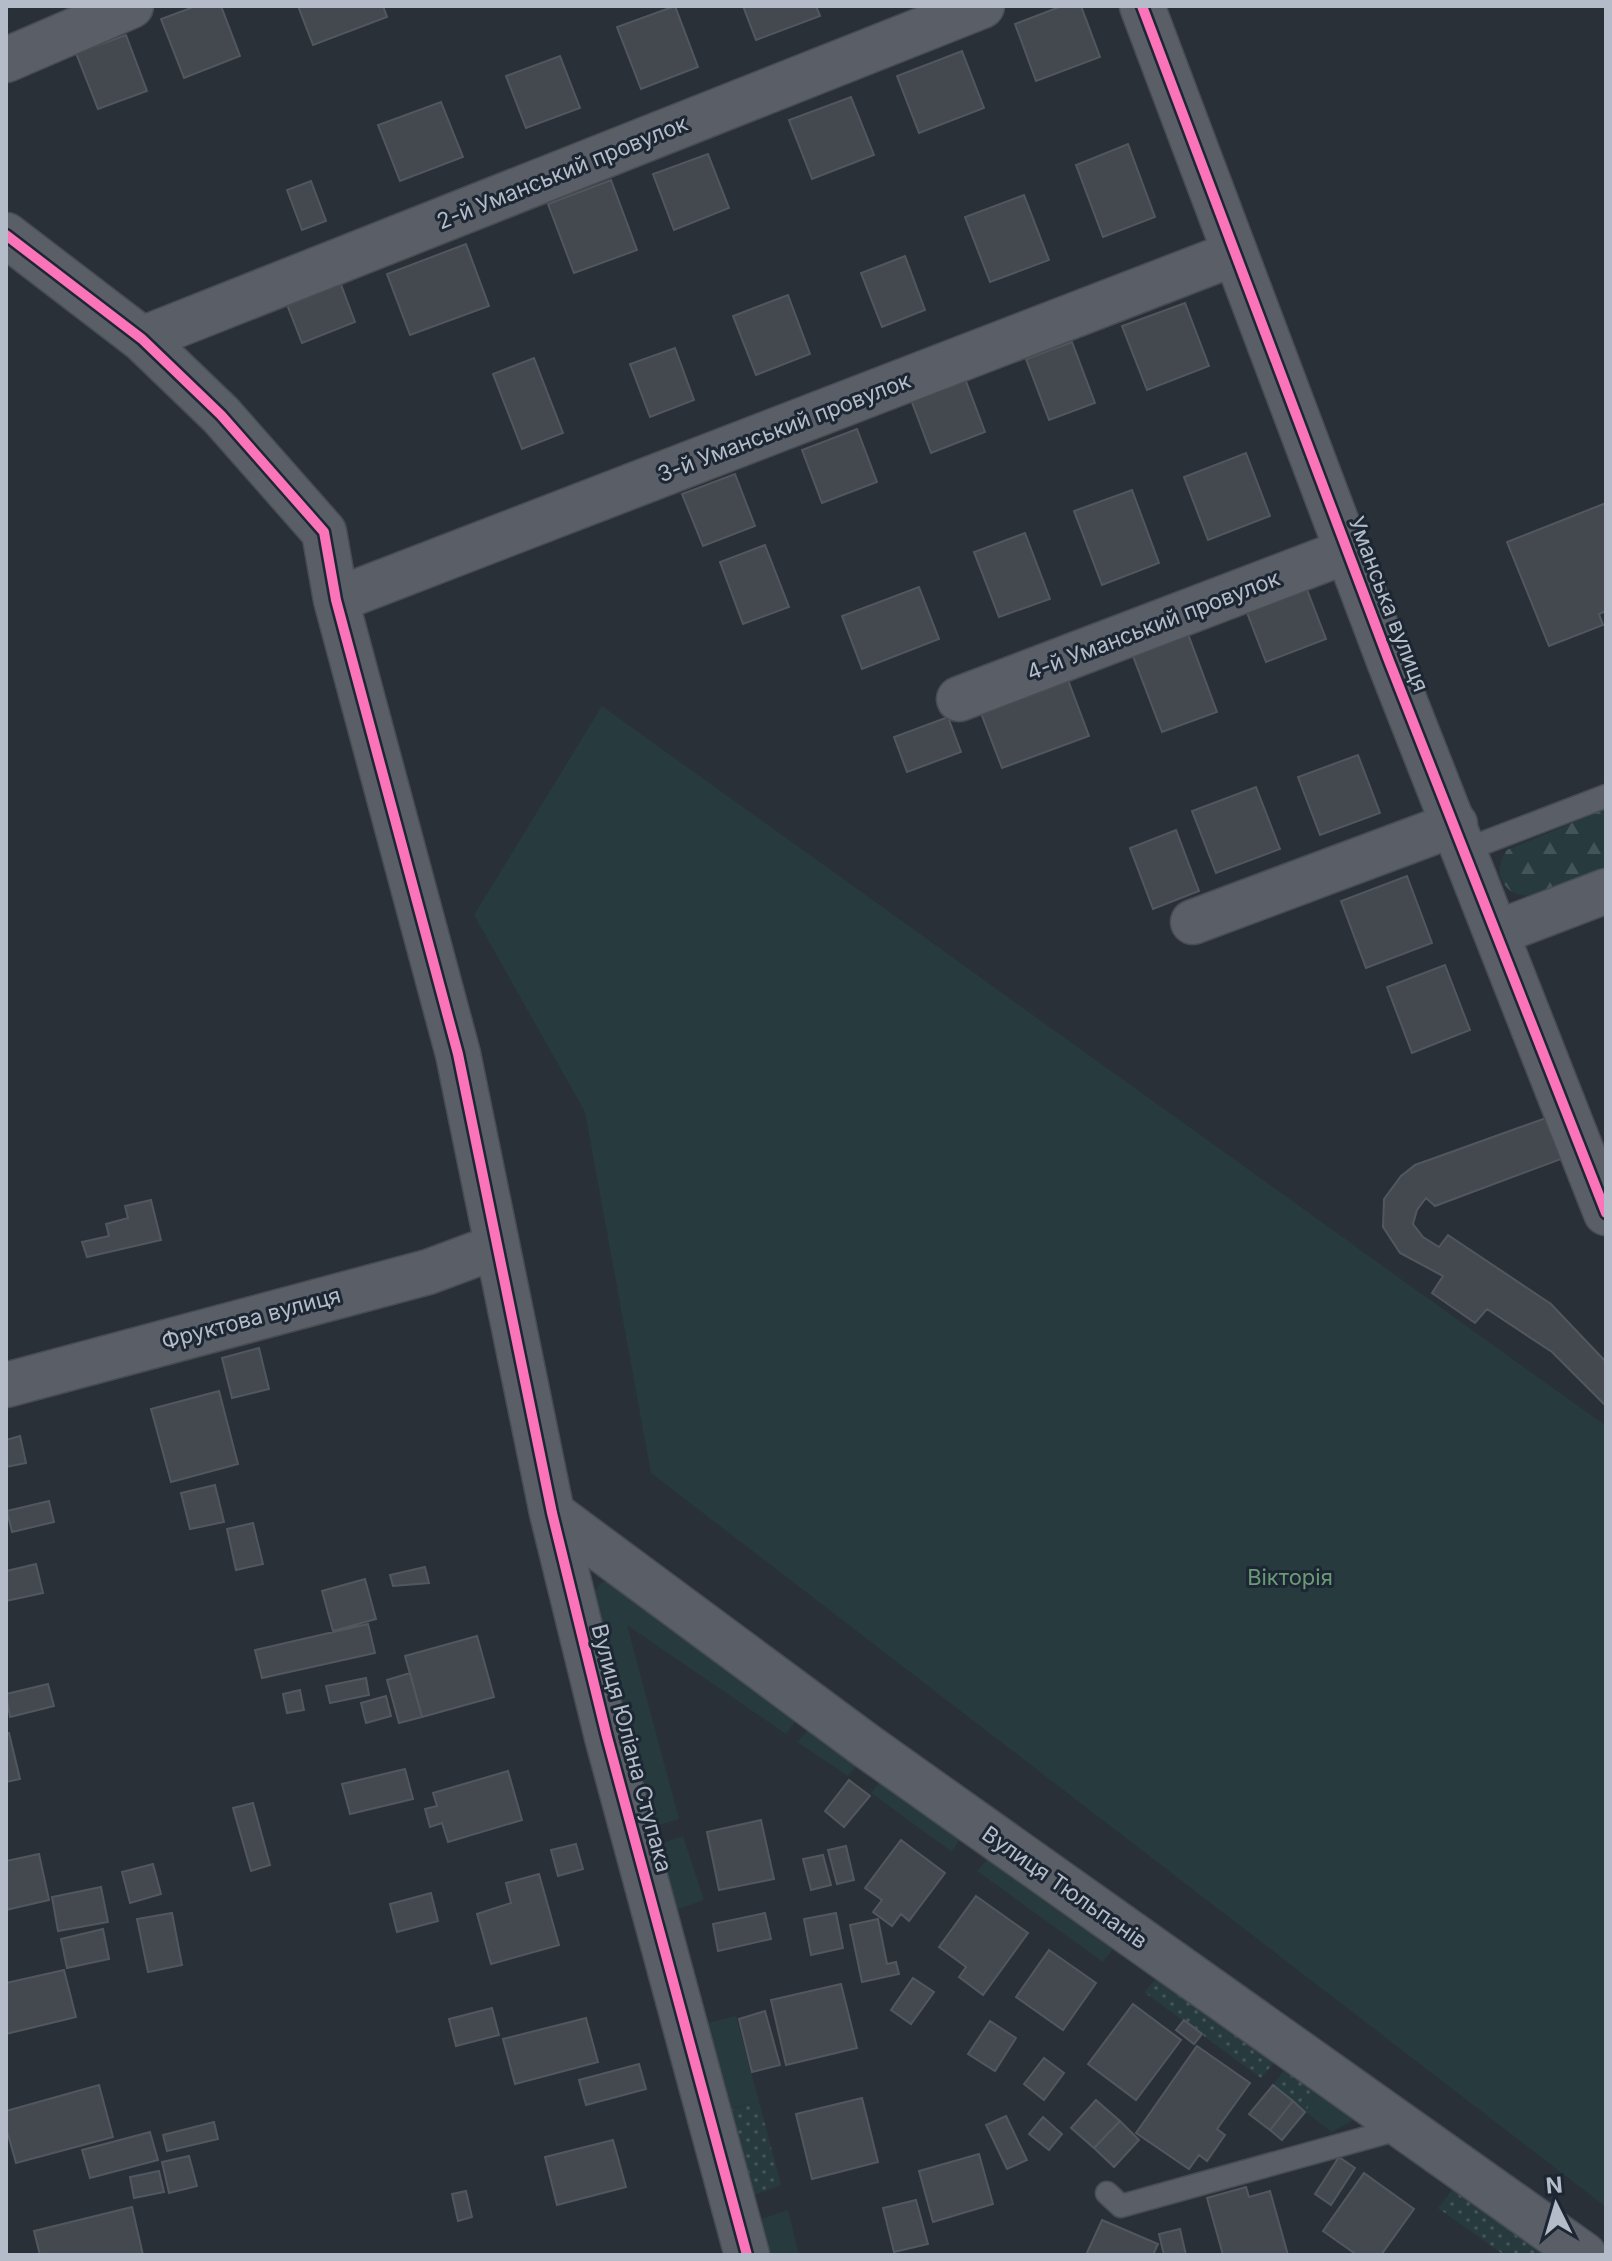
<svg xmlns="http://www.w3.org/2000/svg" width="1612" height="2261" viewBox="0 0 1612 2261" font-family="Inter,sans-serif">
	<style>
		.grass { fill: url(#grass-dots) }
		.forest { fill: url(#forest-firs) }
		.garden { fill: #273a3e }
		.building { fill: #444950; stroke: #52575f; stroke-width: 2 }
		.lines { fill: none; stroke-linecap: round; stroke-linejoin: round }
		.lane-casing { stroke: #484c53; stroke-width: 25 }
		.street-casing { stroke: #484c53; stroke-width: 47 }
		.lane { stroke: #5a5e66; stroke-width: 22 }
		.street { stroke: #5a5e66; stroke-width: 44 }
		.cycleway-casing { stroke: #1d2633; stroke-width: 15 }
		.cycleway { stroke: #fb73b8; stroke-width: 10 }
		.labels { text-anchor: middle; stroke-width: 6; stroke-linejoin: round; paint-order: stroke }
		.street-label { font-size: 22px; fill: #b4bcc9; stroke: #1d2633 }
		.park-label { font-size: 22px; fill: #6b9a76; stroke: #1d2633 }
	</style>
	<defs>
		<pattern id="grass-dots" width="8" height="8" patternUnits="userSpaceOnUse" patternTransform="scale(2)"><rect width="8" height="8" fill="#273a3e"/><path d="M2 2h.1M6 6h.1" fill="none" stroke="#445559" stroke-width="1.8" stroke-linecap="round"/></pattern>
		<pattern id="forest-firs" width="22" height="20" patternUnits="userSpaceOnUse" patternTransform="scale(2)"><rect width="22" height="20" fill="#273a3e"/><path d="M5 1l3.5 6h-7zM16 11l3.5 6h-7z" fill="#445559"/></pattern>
	</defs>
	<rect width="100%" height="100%" fill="#2a3038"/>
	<!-- grass -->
	<path class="grass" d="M 1168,1967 L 1284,2051 L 1261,2078 L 1144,1992 Z
		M 1292,2060 L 1324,2084 L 1305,2112 L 1273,2085 Z
		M 759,2102 L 781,2185 L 748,2197 L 720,2112 Z
		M 1457,2184 L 1558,2255 L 1504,2255 L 1438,2208 Z"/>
	<!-- forest -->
	<path class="forest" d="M 1606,809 L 1606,869 C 1580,879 1518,916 1502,880 C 1497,869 1501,860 1507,850 Z"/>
	<!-- garden -->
	<path class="garden" d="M 602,706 L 1606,1426 L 1606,2207 L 651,1473 L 585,1112 L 474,915 Z
		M 617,1581 L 804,1710 L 786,1734 L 627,1625 L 679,1819 L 647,1829 L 593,1593 L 602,1582 Z
		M 817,1721 L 866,1754 L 848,1776 L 797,1742 Z
		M 888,1771 L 968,1826 L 952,1852 L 871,1793 Z
		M 683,1836 L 704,1900 L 667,1913 L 651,1847 Z
		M 998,1848 L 1123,1936 L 1103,1962 L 977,1871 Z
		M 736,2016 L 759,2102 L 720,2111 L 699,2025 Z
		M 1324,2084 L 1367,2113 L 1332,2132 L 1305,2112 Z
		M 788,2210 L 799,2255 L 758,2255 L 754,2221 Z"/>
	<!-- building -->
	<path class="building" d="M 196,6 L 221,6 L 240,56 L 184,78 L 161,19 Z
		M 298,6 L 383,6 L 387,17 L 313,45 Z
		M 675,6 L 698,67 L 641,89 L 617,27 Z
		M 743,6 L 816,6 L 820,16 L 756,40 Z
		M 1062,6 L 1081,6 L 1100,57 L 1036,81 L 1015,24 Z
		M 126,35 L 147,91 L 98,109 L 76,53 Z
		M 962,51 L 984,108 L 919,133 L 897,76 Z
		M 560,56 L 580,108 L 526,128 L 506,76 Z
		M 851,97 L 874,155 L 812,179 L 789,120 Z
		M 441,102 L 463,157 L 400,181 L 378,125 Z
		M 1128,144 L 1155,217 L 1103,237 L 1076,165 Z
		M 708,154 L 729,208 L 674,230 L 653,174 Z
		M 611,180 L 637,250 L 574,273 L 548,204 Z
		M 311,181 L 326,221 L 302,230 L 287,190 Z
		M 1024,195 L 1049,260 L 990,282 L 965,217 Z
		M 466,244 L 489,306 L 410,335 L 387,274 Z
		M 905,256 L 925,310 L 882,327 L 861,273 Z
		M 340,282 L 355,322 L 302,343 L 286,302 Z
		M 788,295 L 810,354 L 756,375 L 733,316 Z
		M 1185,303 L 1209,366 L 1147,390 L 1122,326 Z
		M 1072,342 L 1095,403 L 1049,420 L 1026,359 Z
		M 675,348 L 694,400 L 650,417 L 630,364 Z
		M 534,358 L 563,433 L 522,449 L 493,374 Z
		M 964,376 L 985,432 L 931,453 L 910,397 Z
		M 857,429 L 877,482 L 822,503 L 802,450 Z
		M 1246,453 L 1270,516 L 1208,540 L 1184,477 Z
		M 735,474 L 755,526 L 703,546 L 682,494 Z
		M 1132,490 L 1159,563 L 1102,585 L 1074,511 Z
		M 1606,503 L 1606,611 L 1599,614 L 1603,625 L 1549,646 L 1507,542 Z
		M 1025,533 L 1050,599 L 999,617 L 974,552 Z
		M 765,545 L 789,607 L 743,624 L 720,562 Z
		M 919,587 L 939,639 L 862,669 L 842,616 Z
		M 1306,587 L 1326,639 L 1266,662 L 1246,610 Z
		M 1188,634 L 1217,712 L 1162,732 L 1133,656 Z
		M 1068,680 L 1089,736 L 1002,768 L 981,713 Z
		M 948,717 L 961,752 L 907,772 L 894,737 Z
		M 1358,755 L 1380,813 L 1320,835 L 1298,777 Z
		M 1256,787 L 1280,849 L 1216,873 L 1192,811 Z
		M 1176,830 L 1199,891 L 1153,909 L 1130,848 Z
		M 1407,876 L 1432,943 L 1366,968 L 1341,901 Z
		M 1445,965 L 1470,1030 L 1412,1053 L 1387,987 Z
		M 1546,1118 L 1561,1159 L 1435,1206 L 1426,1198 L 1417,1210 L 1413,1224 L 1423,1237 L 1439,1247 L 1448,1235 L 1551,1304 L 1606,1362 L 1606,1406 L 1552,1352 L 1487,1309 L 1475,1323 L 1432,1293 L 1443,1276 L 1400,1253 L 1383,1227 L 1384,1199 L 1401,1176 L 1415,1165 Z
		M 151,1200 L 161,1240 L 87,1257 L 82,1242 L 109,1236 L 106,1224 L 128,1218 L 125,1206 Z
		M 259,1348 L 269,1389 L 232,1398 L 222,1358 Z
		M 219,1391 L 238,1464 L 171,1482 L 151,1409 Z
		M 20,1436 L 26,1463 L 6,1467 L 6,1440 Z
		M 215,1485 L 224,1522 L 190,1529 L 181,1493 Z
		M 49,1501 L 54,1522 L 12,1532 L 7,1511 Z
		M 253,1523 L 263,1564 L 236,1570 L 227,1529 Z
		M 36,1564 L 43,1593 L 6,1601 L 6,1571 Z
		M 425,1567 L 429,1583 L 393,1586 L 390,1575 Z
		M 365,1579 L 376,1619 L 333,1631 L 322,1591 Z
		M 368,1624 L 375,1653 L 262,1678 L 255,1650 Z
		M 477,1636 L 494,1697 L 422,1717 L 405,1656 Z
		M 410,1673 L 422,1717 L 399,1723 L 387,1680 Z
		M 366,1678 L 369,1695 L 330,1703 L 326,1686 Z
		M 48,1684 L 54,1706 L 10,1717 L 6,1694 Z
		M 300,1690 L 304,1710 L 287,1713 L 283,1694 Z
		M 386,1696 L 391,1716 L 366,1723 L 361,1703 Z
		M 9,1733 L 20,1779 L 6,1782 L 6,1734 Z
		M 405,1769 L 413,1799 L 350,1814 L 342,1784 Z
		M 508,1771 L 522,1820 L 448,1842 L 442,1823 L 430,1827 L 425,1809 L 437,1806 L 433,1793 Z
		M 849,1780 L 870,1796 L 844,1827 L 825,1811 Z
		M 253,1803 L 270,1865 L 251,1871 L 233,1808 Z
		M 761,1820 L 774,1879 L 719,1890 L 707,1832 Z
		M 901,1840 L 945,1873 L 909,1921 L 901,1914 L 892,1926 L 873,1912 L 882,1900 L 865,1888 Z
		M 576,1844 L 583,1869 L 558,1876 L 551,1850 Z
		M 846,1846 L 854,1880 L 837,1884 L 828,1850 Z
		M 39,1854 L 49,1900 L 6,1910 L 6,1861 Z
		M 823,1855 L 831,1885 L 811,1890 L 803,1859 Z
		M 153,1864 L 161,1894 L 130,1903 L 122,1872 Z
		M 539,1874 L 559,1945 L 491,1964 L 477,1914 L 511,1903 L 506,1883 Z
		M 101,1887 L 108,1922 L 58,1931 L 52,1897 Z
		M 431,1893 L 438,1921 L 397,1932 L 390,1904 Z
		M 976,1896 L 1028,1933 L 983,1995 L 959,1977 L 966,1967 L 939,1947 Z
		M 172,1913 L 182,1965 L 148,1972 L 137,1919 Z
		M 765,1913 L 771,1939 L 718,1951 L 713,1924 Z
		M 836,1913 L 843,1948 L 811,1955 L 804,1919 Z
		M 878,1919 L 887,1964 L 896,1962 L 899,1974 L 862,1982 L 850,1925 Z
		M 103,1929 L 109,1959 L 67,1968 L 61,1939 Z
		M 1049,1950 L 1096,1983 L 1063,2030 L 1016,1997 Z
		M 64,1970 L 76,2017 L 6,2034 L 6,1983 Z
		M 913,1978 L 934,1992 L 911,2024 L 891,2010 Z
		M 841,1984 L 857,2048 L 786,2065 L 771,2000 Z
		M 1133,2004 L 1181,2040 L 1136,2100 L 1088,2064 Z
		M 492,2008 L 499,2035 L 456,2046 L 449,2019 Z
		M 765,2011 L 780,2065 L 752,2072 L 739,2019 Z
		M 586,2018 L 598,2062 L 515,2084 L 503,2039 Z
		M 1184,2020 L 1202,2034 L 1194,2044 L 1176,2030 Z
		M 990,2021 L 1016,2038 L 995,2071 L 968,2054 Z
		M 1197,2046 L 1250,2083 L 1217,2129 L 1225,2135 L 1207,2161 L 1199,2155 L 1189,2169 L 1136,2133 Z
		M 1044,2058 L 1064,2073 L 1044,2100 L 1024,2084 Z
		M 639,2064 L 646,2089 L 586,2105 L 579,2080 Z
		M 99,2085 L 113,2137 L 16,2163 L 6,2127 L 6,2111 Z
		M 1273,2085 L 1293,2101 L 1270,2130 L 1249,2114 Z
		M 862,2098 L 878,2162 L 812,2179 L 796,2114 Z
		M 1096,2100 L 1120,2121 L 1094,2148 L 1071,2128 Z
		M 1293,2101 L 1305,2112 L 1282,2140 L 1270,2130 Z
		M 1006,2116 L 1027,2160 L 1007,2169 L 986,2125 Z
		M 1043,2117 L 1062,2134 L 1049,2150 L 1029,2134 Z
		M 1120,2121 L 1139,2140 L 1114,2167 L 1094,2148 Z
		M 214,2122 L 218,2139 L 167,2151 L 163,2135 Z
		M 150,2132 L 158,2160 L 90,2178 L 82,2150 Z
		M 613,2140 L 626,2187 L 557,2205 L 545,2157 Z
		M 979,2154 L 993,2204 L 933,2222 L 919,2171 Z
		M 189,2156 L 197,2186 L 169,2193 L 162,2162 Z
		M 1339,2157 L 1355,2168 L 1331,2205 L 1315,2194 Z
		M 159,2171 L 164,2192 L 134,2198 L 130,2177 Z
		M 1364,2173 L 1414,2209 L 1381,2255 L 1357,2255 L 1323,2231 Z
		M 1246,2187 L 1249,2197 L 1270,2191 L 1288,2255 L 1223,2255 L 1207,2198 Z
		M 466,2191 L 472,2217 L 458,2221 L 452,2194 Z
		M 916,2200 L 928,2244 L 894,2252 L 883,2208 Z
		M 132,2207 L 143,2255 L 40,2255 L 34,2231 Z
		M 1102,2220 L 1158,2244 L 1153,2255 L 1086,2255 Z
		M 1180,2229 L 1186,2255 L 1164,2255 L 1159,2234 Z"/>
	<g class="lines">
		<!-- lane casing -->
		<g class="lane-casing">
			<path id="lane" d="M 1465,850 L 1606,796
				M 1107,2193 L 1121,2206 L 1402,2128"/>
		</g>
		<!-- street casing -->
		<g class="street-casing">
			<path id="street" d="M 1142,6 L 1389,661 L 1606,1213
				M 6,60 L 131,6
				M 6,235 L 142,339 L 221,415 L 324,532 L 336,600 L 458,1054 L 552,1513 L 607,1737 L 747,2255
				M 142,339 L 982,6
				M 336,600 L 1233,254
				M 959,699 L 1347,551
				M 1193,922 L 1455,824
				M 1496,933 L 1606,891
				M 6,1385 L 428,1272 L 495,1247
				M 552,1513 L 868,1747 L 1584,2255"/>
		</g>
		<!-- lane -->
		<use href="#lane" class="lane"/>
		<!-- street -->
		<use href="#street" class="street"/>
		<!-- cycleway casing -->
		<g class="cycleway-casing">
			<path id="cycleway" d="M 1142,6 L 1389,661 L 1606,1213
				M 6,235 L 142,339 L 221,415 L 324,532 L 336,600 L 458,1054 L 552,1513 L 607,1737 L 747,2255"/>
		</g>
		<!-- cycleway -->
		<use href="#cycleway" class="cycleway"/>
	</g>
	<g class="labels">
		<!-- street labels -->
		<g class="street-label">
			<text transform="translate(562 172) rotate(-22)" y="8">2-й Уманський провулок</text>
			<text transform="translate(784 427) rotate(-21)" y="8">3-й Уманський провулок</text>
			<text transform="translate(1389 604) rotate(69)" y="8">Уманська вулиця</text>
			<text transform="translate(1153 625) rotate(-21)" y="8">4-й Уманський провулок</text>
			<text transform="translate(251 1318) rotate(-15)" y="8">Фруктова вулиця</text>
			<text transform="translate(632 1748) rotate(75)" y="8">Вулиця Юліана Ступака</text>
			<text transform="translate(1065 1887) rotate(35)" y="8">Вулиця Тюльпанів</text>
		</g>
		<!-- park labels -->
		<g class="park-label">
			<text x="1290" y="1585">Вікторія</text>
		</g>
	</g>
	<!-- border -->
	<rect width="1612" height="2261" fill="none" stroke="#b4bcc9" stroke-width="16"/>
	<!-- north arrow -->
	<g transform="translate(1556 2205) rotate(355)" stroke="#1d2633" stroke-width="6" paint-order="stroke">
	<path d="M0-6L14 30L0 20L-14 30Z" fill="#b4bcc9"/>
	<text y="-12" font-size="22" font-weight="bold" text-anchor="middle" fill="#b4bcc9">N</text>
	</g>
</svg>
